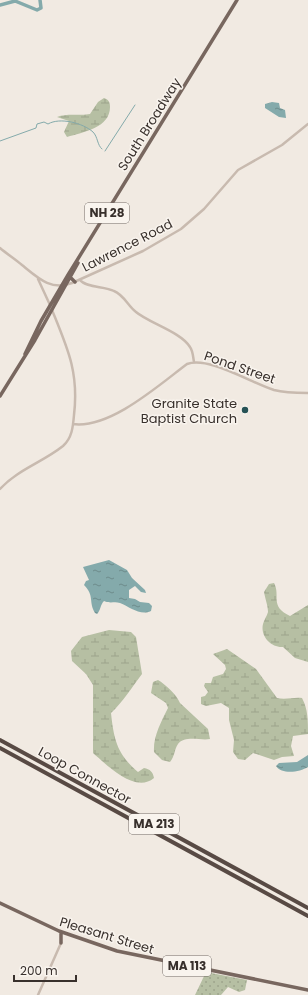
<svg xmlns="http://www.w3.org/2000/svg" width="308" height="995" viewBox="0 0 308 995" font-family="Poppins,sans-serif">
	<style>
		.green { fill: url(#green-dots) }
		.wetland { fill: url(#wetland-marsh) }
		.water { fill: url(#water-ripples) }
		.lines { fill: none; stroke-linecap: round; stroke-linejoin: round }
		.stream { stroke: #84aaab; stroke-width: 1 }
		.river { stroke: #84aaab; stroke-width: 3.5 }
		.minor { stroke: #c8baaf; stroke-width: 2.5 }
		.major { stroke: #78675f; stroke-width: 3.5 }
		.highway { stroke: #584a44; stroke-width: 4 }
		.poi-dot { fill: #265255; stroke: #f9f4ee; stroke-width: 1.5 }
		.labels { text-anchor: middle; stroke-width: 3; stroke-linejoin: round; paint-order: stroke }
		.shield { fill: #f9f4ee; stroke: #726b66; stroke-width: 1 }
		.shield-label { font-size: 12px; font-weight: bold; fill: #38302c }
		.street-label { font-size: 13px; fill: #38302c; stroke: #f9f4ee }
		.poi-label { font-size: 13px; fill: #38302c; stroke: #f9f4ee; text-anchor: end }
	</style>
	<defs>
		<pattern id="green-dots" width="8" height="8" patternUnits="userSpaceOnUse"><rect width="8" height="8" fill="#b6bfa3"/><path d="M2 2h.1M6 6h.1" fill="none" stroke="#9da48c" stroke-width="1.8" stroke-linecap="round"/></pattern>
		<pattern id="wetland-marsh" width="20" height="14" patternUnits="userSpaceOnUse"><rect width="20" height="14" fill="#b6bfa3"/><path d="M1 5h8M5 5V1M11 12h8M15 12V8" fill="none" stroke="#9da48c"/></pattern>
		<pattern id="water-ripples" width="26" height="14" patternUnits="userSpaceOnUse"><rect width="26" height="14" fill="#84aaab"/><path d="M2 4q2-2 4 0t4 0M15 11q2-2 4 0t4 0" fill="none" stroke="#6d8b8b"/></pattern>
	</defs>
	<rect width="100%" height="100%" fill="#f1eae2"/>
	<!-- green -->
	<path class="green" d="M 206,972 L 247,980 L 245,990 L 239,992 L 228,987 L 221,995 L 195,995 Z"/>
	<!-- wetland -->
	<path class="wetland" d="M 104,98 C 109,100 110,102 110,107 C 110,128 83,132 67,137 L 64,132 L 69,121 L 57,117 C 67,113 78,116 90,114 L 98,102 Z
		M 274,583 C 281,596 269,606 290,616 L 308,605 L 308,662 L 295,658 L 283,647 C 271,648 260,636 263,624 C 264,620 267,616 268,612 C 268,606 265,598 264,592 L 269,584 Z
		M 109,630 L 131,632 L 136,637 L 142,674 C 132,687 123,702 111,713 C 114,740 117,754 138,772 L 144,768 C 150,769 153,772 154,778 C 135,794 107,765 93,753 L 93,685 L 86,674 L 72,661 L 71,651 L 82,637 Z
		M 227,649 L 256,669 L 277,698 C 286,700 293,697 302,698 C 308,709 308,721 308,734 L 293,736 L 291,746 L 294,756 L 282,757 L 274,760 L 253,753 L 245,760 L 238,759 L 233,752 L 234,740 L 229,720 L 229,708 L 221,703 L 206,706 L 201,704 L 201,697 L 205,696 L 208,692 L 204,686 L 205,683 L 211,683 L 213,677 L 223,674 L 226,669 L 225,665 L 213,654 Z
		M 158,680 C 165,684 177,695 180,703 L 208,729 L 210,739 C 201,741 185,735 178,744 C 174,750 175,756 170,762 L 162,760 L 154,752 C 153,737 161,722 168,708 L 166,703 L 151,693 L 153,682 Z"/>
	<!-- water -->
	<path class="water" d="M 272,102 L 279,103 L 280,108 L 285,110 L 286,118 L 279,117 L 265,108 L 265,104 Z
		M 109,560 L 127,570 L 132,578 L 145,590 L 146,593 L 141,592 L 135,586 L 129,590 L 129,598 L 135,599 L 140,602 L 149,603 L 152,606 L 151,611 C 140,616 130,607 120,603 C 114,601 111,604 104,601 C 100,605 101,610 97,614 L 95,613 C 88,602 95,596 84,585 L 86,581 L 89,580 L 83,567 Z
		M 308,755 L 308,767 C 300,772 282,775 276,766 L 279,763 L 297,762 Z"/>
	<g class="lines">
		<!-- stream -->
		<path class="stream" d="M 0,141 L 36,128 L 37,124 L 44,122 L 48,124 C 60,117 83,123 93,132 C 98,137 97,145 102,149
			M 105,151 L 135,105"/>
		<!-- river -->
		<path class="river" d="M 0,5 L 15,1 L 37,10 L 41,8 L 40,0"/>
		<!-- minor -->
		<path class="minor" d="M 0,248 C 7,254 15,259 22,265 C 38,278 51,291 72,283 L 143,251 L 181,229 L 204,209 L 238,170 L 282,145 L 308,124
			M 38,279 L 50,305
			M 80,280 C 86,288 105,286 114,291 C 124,295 128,306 136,312 C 149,323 181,332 190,347 C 193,351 193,357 194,362
			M 73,424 C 110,429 159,385 187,364 C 209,356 251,383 274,390 C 285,393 297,393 308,393
			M 0,489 C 17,470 43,462 63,446 C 72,438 73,427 74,415 C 79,373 68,349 52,310
			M 38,995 L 61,943"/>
		<!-- major -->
		<path class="major" d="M 70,277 L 75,282
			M 25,354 L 41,321 L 68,275 L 237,0
			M 0,396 L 35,340 L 78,263
			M 0,903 L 59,931 L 117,951 L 308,990
			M 61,932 L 61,943"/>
		<!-- highway -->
		<path class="highway" d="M 0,740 L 308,908
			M 0,748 L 308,916"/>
	</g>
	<!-- markers -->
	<circle class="poi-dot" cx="245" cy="410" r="4"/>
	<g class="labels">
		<!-- shield labels -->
		<g class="shield">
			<rect x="85" y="203" width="44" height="20" rx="3"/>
			<rect x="129" y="814" width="50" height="20" rx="3"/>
			<rect x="163" y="956" width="48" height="20" rx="3"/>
		</g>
		<g class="shield-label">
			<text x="107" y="217">NH 28</text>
			<text x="154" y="828">MA 213</text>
			<text x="187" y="970">MA 113</text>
		</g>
		<!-- street labels -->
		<g class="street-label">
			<text transform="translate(149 124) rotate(-58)" y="5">South Broadway</text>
			<text transform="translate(127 245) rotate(-27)" y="5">Lawrence Road</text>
			<text transform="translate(240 367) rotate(19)" y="5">Pond Street</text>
			<text transform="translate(85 775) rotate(29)" y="5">Loop Connector</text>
			<text transform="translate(107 935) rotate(17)" y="5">Pleasant Street</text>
		</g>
		<!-- poi labels -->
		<g class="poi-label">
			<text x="237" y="408">Granite State<tspan x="237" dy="15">Baptist Church</tspan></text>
		</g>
	</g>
	<!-- scale -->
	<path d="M14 975v6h62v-6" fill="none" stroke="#38302c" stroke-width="2"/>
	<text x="20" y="975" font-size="12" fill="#38302c" stroke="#f9f4ee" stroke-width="3" paint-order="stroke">200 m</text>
</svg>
